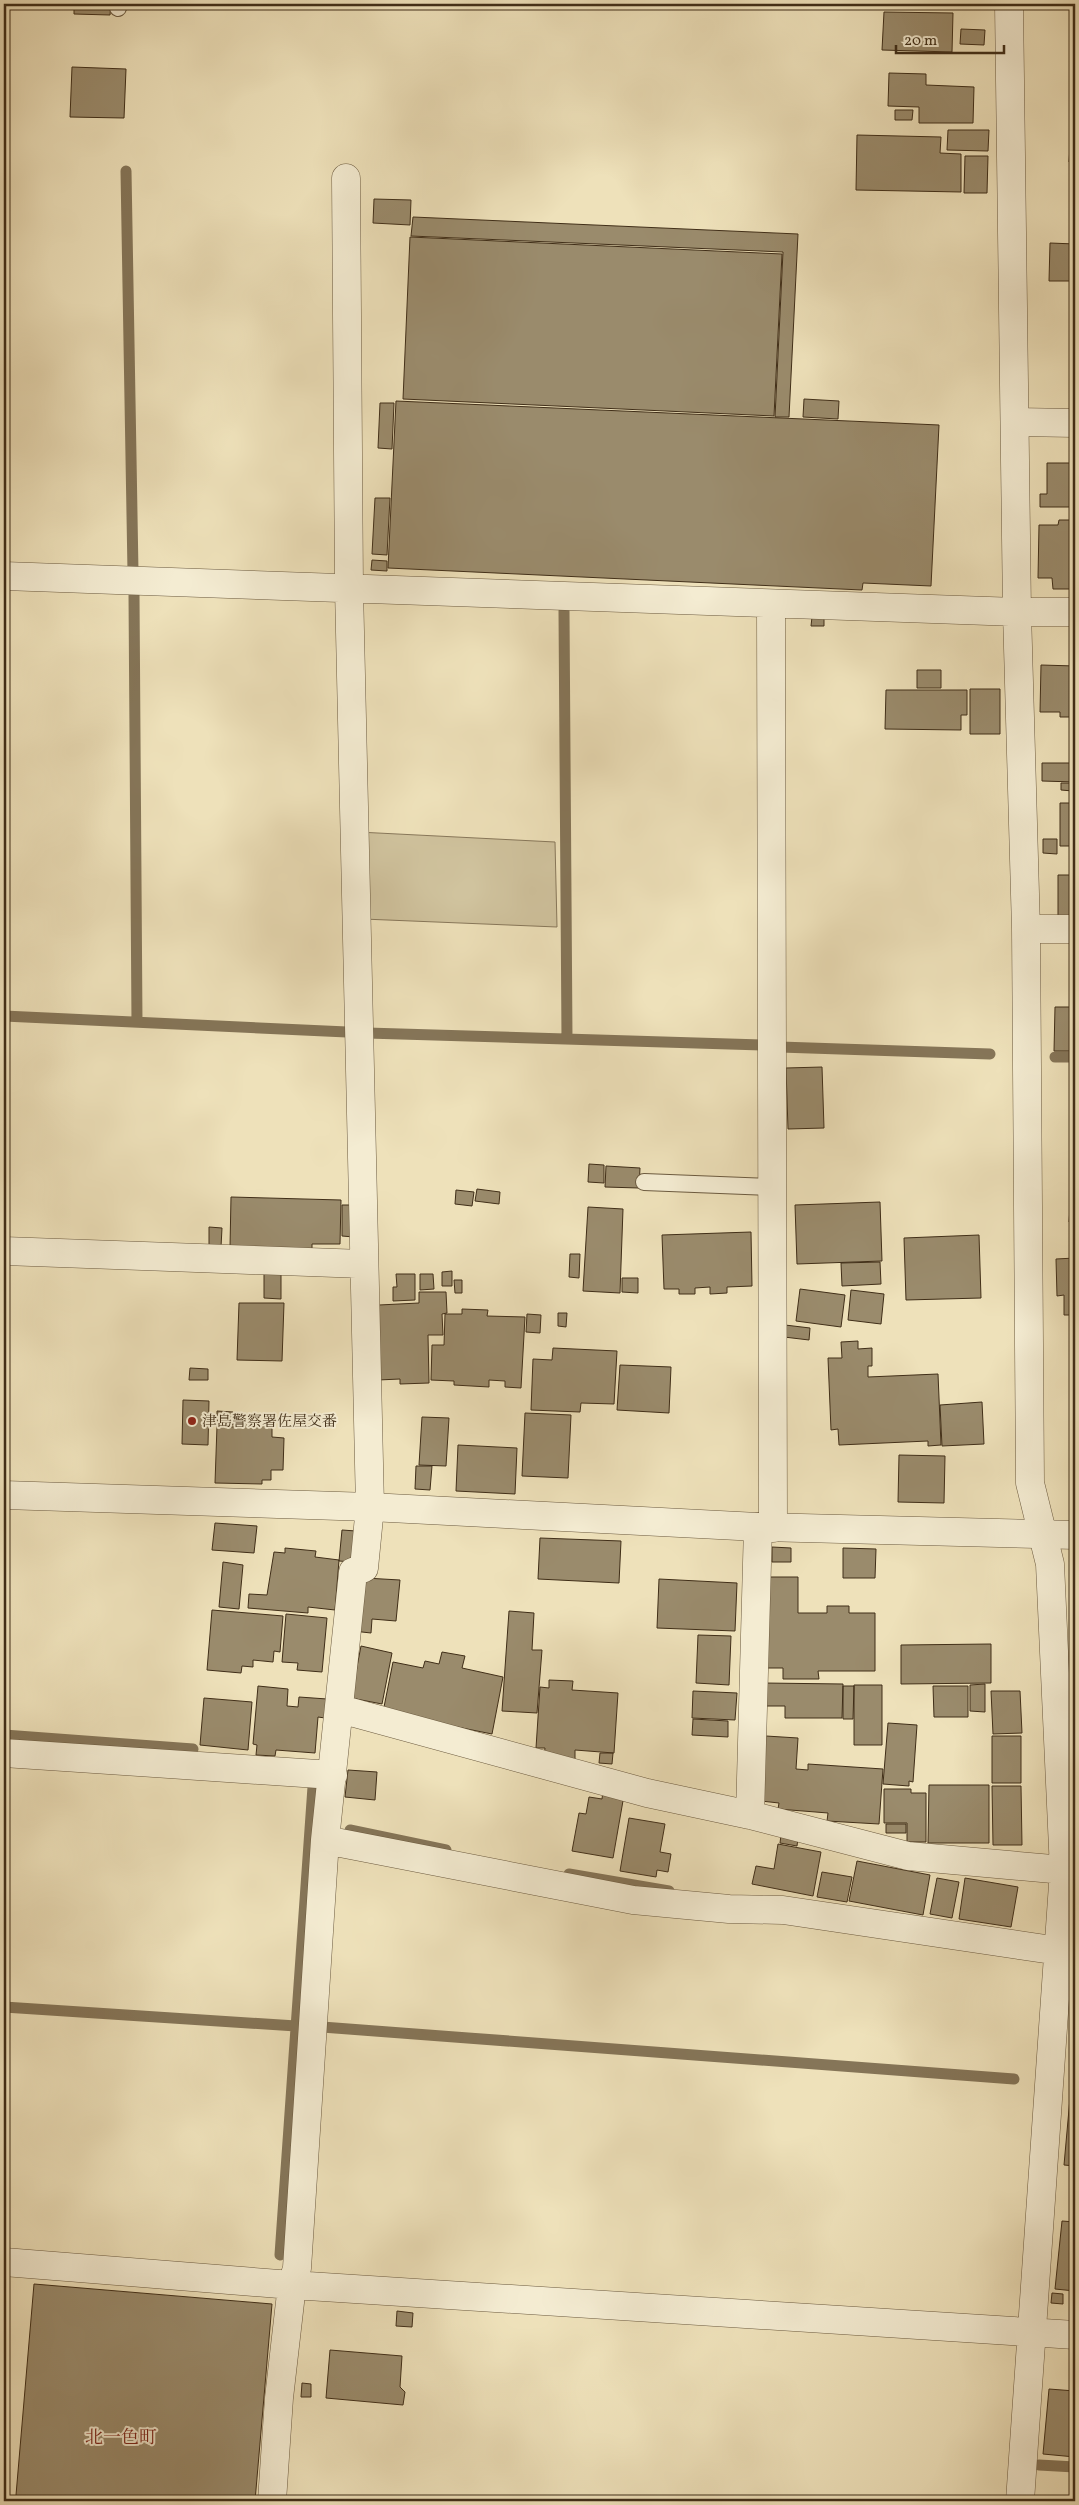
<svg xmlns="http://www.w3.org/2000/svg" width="1079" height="2505" viewBox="0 0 1079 2505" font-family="Vollkorn,'Noto Serif JP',serif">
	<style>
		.green { fill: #d0c39e; stroke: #88785b }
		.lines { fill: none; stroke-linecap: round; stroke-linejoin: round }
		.stream { stroke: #857558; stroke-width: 11 }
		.building { fill: #9a8b6c; stroke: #402e18 }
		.service-casing { stroke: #6c5b40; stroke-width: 18 }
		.minor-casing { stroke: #6c5b40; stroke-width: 29 }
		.tertiary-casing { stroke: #6c5b40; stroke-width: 29 }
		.service { stroke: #f4ecd2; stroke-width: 16 }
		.minor { stroke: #f4ecd2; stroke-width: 28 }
		.tertiary { stroke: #f4ecd2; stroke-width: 28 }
		.poi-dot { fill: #8f2418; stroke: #f4ecd2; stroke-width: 2 }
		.labels { text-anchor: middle; stroke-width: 4; stroke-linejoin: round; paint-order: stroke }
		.poi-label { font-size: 15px; fill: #402e18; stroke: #f4ecd2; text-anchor: start }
		.quarter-label { font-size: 18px; fill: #7a1f14; stroke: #f4ecd2 }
	</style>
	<rect width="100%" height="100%" fill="#eee1ba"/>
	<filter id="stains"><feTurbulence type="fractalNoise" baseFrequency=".004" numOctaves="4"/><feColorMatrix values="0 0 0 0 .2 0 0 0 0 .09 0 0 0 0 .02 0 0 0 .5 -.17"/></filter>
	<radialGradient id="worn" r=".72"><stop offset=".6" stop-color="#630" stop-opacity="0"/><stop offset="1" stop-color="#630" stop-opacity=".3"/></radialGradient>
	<!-- green -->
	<path class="green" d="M 358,832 L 555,842 L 557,927 L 363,919 Z"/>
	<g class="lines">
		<!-- stream -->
		<path class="stream" d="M 126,171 L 133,572
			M 134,594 L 137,1022
			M 564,611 L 567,1039
			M 4,1016 L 347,1032
			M 367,1033 L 762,1045
			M 780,1047 L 990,1054
			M 1055,1057 L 1075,1057
			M 4,1735 L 193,1749
			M 350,1830 L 446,1850
			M 569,1874 L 669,1891
			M 4,2007 L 296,2026
			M 322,2027 L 1014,2079
			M 280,2255 L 313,1787
			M 1039,2465 L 1075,2467"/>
	</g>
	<!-- building -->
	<path class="building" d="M 74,4 L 111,4 L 110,15 L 74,14 Z
		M 884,12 L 953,13 L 952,52 L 882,50 Z
		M 961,29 L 985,30 L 984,45 L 960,44 Z
		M 72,67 L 126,69 L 124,118 L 70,117 Z
		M 889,73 L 926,74 L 926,85 L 974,87 L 973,123 L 919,123 L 919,107 L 888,106 Z
		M 895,110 L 913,110 L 912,120 L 895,120 Z
		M 948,130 L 989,130 L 988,151 L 947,150 Z
		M 857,135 L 941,137 L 940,153 L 961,154 L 961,192 L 856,190 Z
		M 1070,146 L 1075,146 L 1075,163 L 1069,162 Z
		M 965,156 L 988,156 L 987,193 L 964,193 Z
		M 374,199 L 411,200 L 410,225 L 373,223 Z
		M 413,217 L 798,234 L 789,417 L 775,417 L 783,252 L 411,236 Z
		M 410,237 L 782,254 L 774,416 L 403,399 Z
		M 1050,243 L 1075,244 L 1075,281 L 1049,281 Z
		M 804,399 L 839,401 L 838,419 L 803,417 Z
		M 396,401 L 939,425 L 931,586 L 863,583 L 862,590 L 388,568 Z
		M 380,403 L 394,403 L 392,449 L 378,448 Z
		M 1047,463 L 1075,463 L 1075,507 L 1040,507 L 1040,494 L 1047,494 Z
		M 375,498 L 390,498 L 387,555 L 372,554 Z
		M 1059,520 L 1075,520 L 1075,589 L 1053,589 L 1052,578 L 1038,578 L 1039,525 L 1058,525 Z
		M 372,560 L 387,561 L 387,571 L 371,570 Z
		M 812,617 L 824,617 L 824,626 L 811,626 Z
		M 1041,665 L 1075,666 L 1075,717 L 1060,717 L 1060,712 L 1040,712 Z
		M 917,670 L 941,670 L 941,688 L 917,688 Z
		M 970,689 L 1000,689 L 1000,734 L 970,734 Z
		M 886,690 L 967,690 L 967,715 L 961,715 L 961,730 L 885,729 Z
		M 1042,763 L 1075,763 L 1075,782 L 1042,781 Z
		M 1061,783 L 1073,783 L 1073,791 L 1061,790 Z
		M 1060,803 L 1075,803 L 1075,846 L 1060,846 Z
		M 1043,839 L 1057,839 L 1057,854 L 1043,853 Z
		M 1058,875 L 1075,875 L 1075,921 L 1058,920 Z
		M 1055,1007 L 1075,1007 L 1075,1051 L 1054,1051 Z
		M 822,1067 L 824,1128 L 788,1129 L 786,1068 Z
		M 589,1164 L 604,1165 L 604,1183 L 588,1182 Z
		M 606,1166 L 640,1168 L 639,1188 L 605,1187 Z
		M 1072,1178 L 1075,1178 L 1075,1222 L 1069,1222 Z
		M 477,1189 L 500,1192 L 499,1204 L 475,1201 Z
		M 456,1190 L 474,1192 L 472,1206 L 455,1204 Z
		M 231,1197 L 341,1200 L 340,1244 L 312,1244 L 312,1249 L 230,1247 Z
		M 880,1202 L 882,1261 L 797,1264 L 795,1205 Z
		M 342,1205 L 354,1205 L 354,1237 L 342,1236 Z
		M 588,1207 L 623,1209 L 620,1293 L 583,1291 Z
		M 209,1227 L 222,1228 L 221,1247 L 209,1247 Z
		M 751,1232 L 752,1286 L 727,1287 L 727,1293 L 710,1294 L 710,1287 L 695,1288 L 695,1294 L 679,1294 L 679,1289 L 664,1289 L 662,1235 Z
		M 979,1235 L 981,1298 L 906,1300 L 904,1238 Z
		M 570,1254 L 580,1254 L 579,1278 L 569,1277 Z
		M 1075,1258 L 1075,1315 L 1064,1315 L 1064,1295 L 1057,1296 L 1056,1259 Z
		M 880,1262 L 881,1284 L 842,1286 L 841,1263 Z
		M 264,1271 L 281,1272 L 281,1299 L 264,1298 Z
		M 452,1271 L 452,1286 L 442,1286 L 442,1272 Z
		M 396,1274 L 415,1274 L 415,1300 L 393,1301 L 393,1287 L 397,1287 Z
		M 420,1274 L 433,1274 L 434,1289 L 420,1290 Z
		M 622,1278 L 638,1278 L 638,1293 L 622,1292 Z
		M 454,1280 L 462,1280 L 462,1293 L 455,1293 Z
		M 800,1289 L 845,1295 L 841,1327 L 796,1321 Z
		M 851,1290 L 884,1294 L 881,1324 L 848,1320 Z
		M 419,1292 L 446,1292 L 447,1313 L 442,1314 L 443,1335 L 428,1335 L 429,1383 L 400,1384 L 400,1379 L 378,1380 L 379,1305 L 419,1303 Z
		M 239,1303 L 284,1303 L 282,1361 L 237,1360 Z
		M 462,1309 L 488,1310 L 487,1316 L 525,1317 L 521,1388 L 505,1387 L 505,1381 L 489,1380 L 489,1387 L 454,1385 L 454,1381 L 431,1380 L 432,1345 L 444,1345 L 445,1314 L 462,1314 Z
		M 558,1313 L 567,1313 L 566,1327 L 558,1326 Z
		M 527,1314 L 541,1315 L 540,1333 L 526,1332 Z
		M 785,1325 L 810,1328 L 809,1340 L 784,1337 Z
		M 858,1341 L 858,1349 L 872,1348 L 872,1366 L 868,1366 L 868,1377 L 938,1374 L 941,1445 L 928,1446 L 928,1441 L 839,1445 L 838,1429 L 831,1430 L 828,1358 L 842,1358 L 841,1342 Z
		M 553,1348 L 617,1351 L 614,1404 L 581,1403 L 580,1412 L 531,1410 L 533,1359 L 552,1360 Z
		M 620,1365 L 671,1367 L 669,1413 L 617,1410 Z
		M 190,1368 L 208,1369 L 208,1380 L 189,1380 Z
		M 4,1373 L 7,1373 L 6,1431 L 4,1431 Z
		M 183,1400 L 209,1401 L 208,1445 L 182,1444 Z
		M 982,1402 L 984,1444 L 942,1446 L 940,1405 Z
		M 217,1411 L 233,1412 L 233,1425 L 217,1424 Z
		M 525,1413 L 571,1415 L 568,1478 L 522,1476 Z
		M 422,1417 L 449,1418 L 446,1466 L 419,1465 Z
		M 235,1420 L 272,1421 L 272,1437 L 284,1438 L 283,1470 L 271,1470 L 271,1480 L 262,1480 L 262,1484 L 215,1483 L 217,1426 L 234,1427 Z
		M 4,1435 L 9,1435 L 8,1470 L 4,1470 Z
		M 458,1445 L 517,1448 L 515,1494 L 456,1491 Z
		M 899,1455 L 945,1456 L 944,1503 L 898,1502 Z
		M 416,1466 L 432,1466 L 430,1490 L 415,1489 Z
		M 215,1523 L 257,1526 L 254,1553 L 212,1550 Z
		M 342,1530 L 356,1531 L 353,1562 L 339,1561 Z
		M 540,1538 L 621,1541 L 619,1583 L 538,1579 Z
		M 772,1547 L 791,1548 L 791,1562 L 772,1562 Z
		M 285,1548 L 316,1551 L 315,1557 L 339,1560 L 335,1610 L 308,1607 L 308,1613 L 248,1608 L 249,1594 L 267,1595 L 274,1552 L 285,1553 Z
		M 843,1548 L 876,1549 L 875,1578 L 843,1578 Z
		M 223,1562 L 243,1565 L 239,1609 L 219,1607 Z
		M 764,1577 L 798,1577 L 798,1613 L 827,1613 L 827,1606 L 849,1606 L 849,1613 L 875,1613 L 875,1671 L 818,1671 L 819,1679 L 783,1679 L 783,1668 L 764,1668 Z
		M 365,1578 L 400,1580 L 396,1621 L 372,1619 L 371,1633 L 353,1631 Z
		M 659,1579 L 737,1583 L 735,1631 L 657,1628 Z
		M 212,1610 L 283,1616 L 280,1652 L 274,1651 L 273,1662 L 253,1660 L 253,1667 L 242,1666 L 241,1673 L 207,1670 Z
		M 509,1611 L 534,1613 L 532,1650 L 542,1650 L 537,1713 L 502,1711 Z
		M 286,1614 L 327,1618 L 322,1672 L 297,1670 L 298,1663 L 282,1662 Z
		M 698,1635 L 731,1636 L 729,1685 L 696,1683 Z
		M 991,1644 L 991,1683 L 901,1684 L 901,1645 Z
		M 361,1646 L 392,1653 L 382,1704 L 351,1698 Z
		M 442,1652 L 465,1656 L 462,1668 L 503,1677 L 492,1734 L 383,1712 L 393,1662 L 423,1668 L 425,1661 L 439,1664 Z
		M 549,1680 L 573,1681 L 572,1690 L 618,1693 L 614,1753 L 575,1750 L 575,1759 L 544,1757 L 545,1748 L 536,1748 L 540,1687 L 549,1688 Z
		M 764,1683 L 843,1684 L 842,1718 L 785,1718 L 785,1706 L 764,1706 Z
		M 985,1684 L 985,1712 L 970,1711 L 970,1685 Z
		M 854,1685 L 882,1685 L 882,1745 L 854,1745 Z
		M 258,1686 L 288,1689 L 287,1706 L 298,1707 L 299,1697 L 327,1699 L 325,1718 L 318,1717 L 315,1753 L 276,1750 L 275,1756 L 256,1755 L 257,1745 L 253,1744 Z
		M 843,1686 L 854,1686 L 853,1719 L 843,1719 Z
		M 933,1686 L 968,1686 L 968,1717 L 934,1717 Z
		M 693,1691 L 737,1693 L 735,1720 L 692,1718 Z
		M 991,1691 L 1020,1691 L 1022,1733 L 993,1734 Z
		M 204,1698 L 252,1702 L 248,1750 L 200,1745 Z
		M 693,1719 L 728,1721 L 728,1737 L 692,1735 Z
		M 888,1723 L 917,1725 L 913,1782 L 909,1781 L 909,1786 L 883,1784 Z
		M 766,1736 L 798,1738 L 796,1769 L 808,1770 L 808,1764 L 883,1769 L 879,1824 L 827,1821 L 828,1813 L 778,1809 L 779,1803 L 761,1801 Z
		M 992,1736 L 1021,1736 L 1021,1783 L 992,1783 Z
		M 600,1753 L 613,1753 L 612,1764 L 599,1763 Z
		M 348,1770 L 377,1772 L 375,1800 L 345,1797 Z
		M 929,1785 L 989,1785 L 989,1843 L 928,1843 Z
		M 992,1786 L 1021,1786 L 1022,1845 L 993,1845 Z
		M 884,1789 L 911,1789 L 911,1793 L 926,1793 L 926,1842 L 907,1842 L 907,1823 L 884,1823 Z
		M 603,1791 L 624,1795 L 613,1858 L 572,1851 L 579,1813 L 586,1814 L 589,1797 L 602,1799 Z
		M 629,1818 L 665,1824 L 660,1852 L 671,1854 L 668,1872 L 657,1870 L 656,1877 L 620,1871 Z
		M 886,1824 L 906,1824 L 906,1833 L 886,1833 Z
		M 781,1835 L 798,1838 L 797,1846 L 780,1843 Z
		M 778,1844 L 821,1852 L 813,1896 L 752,1884 L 756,1866 L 774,1869 Z
		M 857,1861 L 930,1875 L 923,1915 L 849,1901 Z
		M 822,1872 L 852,1877 L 847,1902 L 817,1897 Z
		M 937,1878 L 959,1882 L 952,1918 L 930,1914 Z
		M 965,1878 L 1018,1887 L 1011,1927 L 959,1919 Z
		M 1070,2098 L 1075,2098 L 1075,2166 L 1064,2165 Z
		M 1062,2221 L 1075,2222 L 1075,2291 L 1055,2289 Z
		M 34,2284 L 272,2304 L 255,2501 L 27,2501 L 16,2495 Z
		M 1052,2293 L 1063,2294 L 1063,2304 L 1051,2303 Z
		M 397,2311 L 413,2313 L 412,2327 L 396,2326 Z
		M 330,2350 L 402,2356 L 400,2387 L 405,2392 L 403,2405 L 326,2398 Z
		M 1075,2353 L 1075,2380 L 1072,2380 Z
		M 302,2383 L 311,2384 L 311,2397 L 301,2397 Z
		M 1049,2389 L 1075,2391 L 1075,2457 L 1043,2454 Z"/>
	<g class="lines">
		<!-- service casing -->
		<g class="service-casing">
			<path id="service" d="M 118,8 L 119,4
				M 644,1182 L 772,1187"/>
		</g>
		<!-- minor casing -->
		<g class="minor-casing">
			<path id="minor" d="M 1009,4 L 1017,612 L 1026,929 L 1030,1483 L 1050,1564 L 1064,1870 L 1020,2501
				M 1015,422 L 1075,423
				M 4,576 L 1017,612 L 1075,612
				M 771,604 L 773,1528
				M 1026,929 L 1075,929
				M 4,1251 L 363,1264
				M 340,1709 L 647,1793 L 750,1815 L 908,1856 L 1075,1871
				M 4,1753 L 333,1775
				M 750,1815 L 758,1527
				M 325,1840 L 633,1900 L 729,1909 L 783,1910 L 1059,1951
				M 4,2262 L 292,2285 L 1075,2335
				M 272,2501 L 279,2398 L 292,2285 L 297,2268 L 325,1840 L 353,1572 L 364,1568 L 370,1507 L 349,588 L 346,178"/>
		</g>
		<!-- tertiary casing -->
		<g class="tertiary-casing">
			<path id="tertiary" d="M 4,1495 L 370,1507 L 758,1527 L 1075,1535"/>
		</g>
		<!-- service -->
		<use href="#service" class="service"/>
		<!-- minor -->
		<use href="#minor" class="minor"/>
		<!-- tertiary -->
		<use href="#tertiary" class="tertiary"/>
	</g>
	<!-- markers -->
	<circle class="poi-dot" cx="192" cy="1421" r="5"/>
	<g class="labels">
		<!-- poi labels -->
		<g class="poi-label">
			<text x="202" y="1426">津島警察署佐屋交番</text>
		</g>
		<!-- quarter labels -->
		<g class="quarter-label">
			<text x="121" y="2443">北一色町</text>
		</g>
	</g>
	<!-- margin -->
	<rect width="1079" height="2505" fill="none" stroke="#eee1ba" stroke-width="20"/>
	<rect x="5" y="5" width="1069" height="2495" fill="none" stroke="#402e18" stroke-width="2.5"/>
	<rect x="10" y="10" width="1059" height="2485" fill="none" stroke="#402e18"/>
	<!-- scale -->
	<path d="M896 45v8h108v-8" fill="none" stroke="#402e18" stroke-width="2.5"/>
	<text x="904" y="45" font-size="15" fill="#402e18" stroke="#f4ecd2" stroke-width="4" paint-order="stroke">20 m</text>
	<rect width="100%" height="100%" filter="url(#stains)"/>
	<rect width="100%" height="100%" fill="url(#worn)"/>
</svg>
